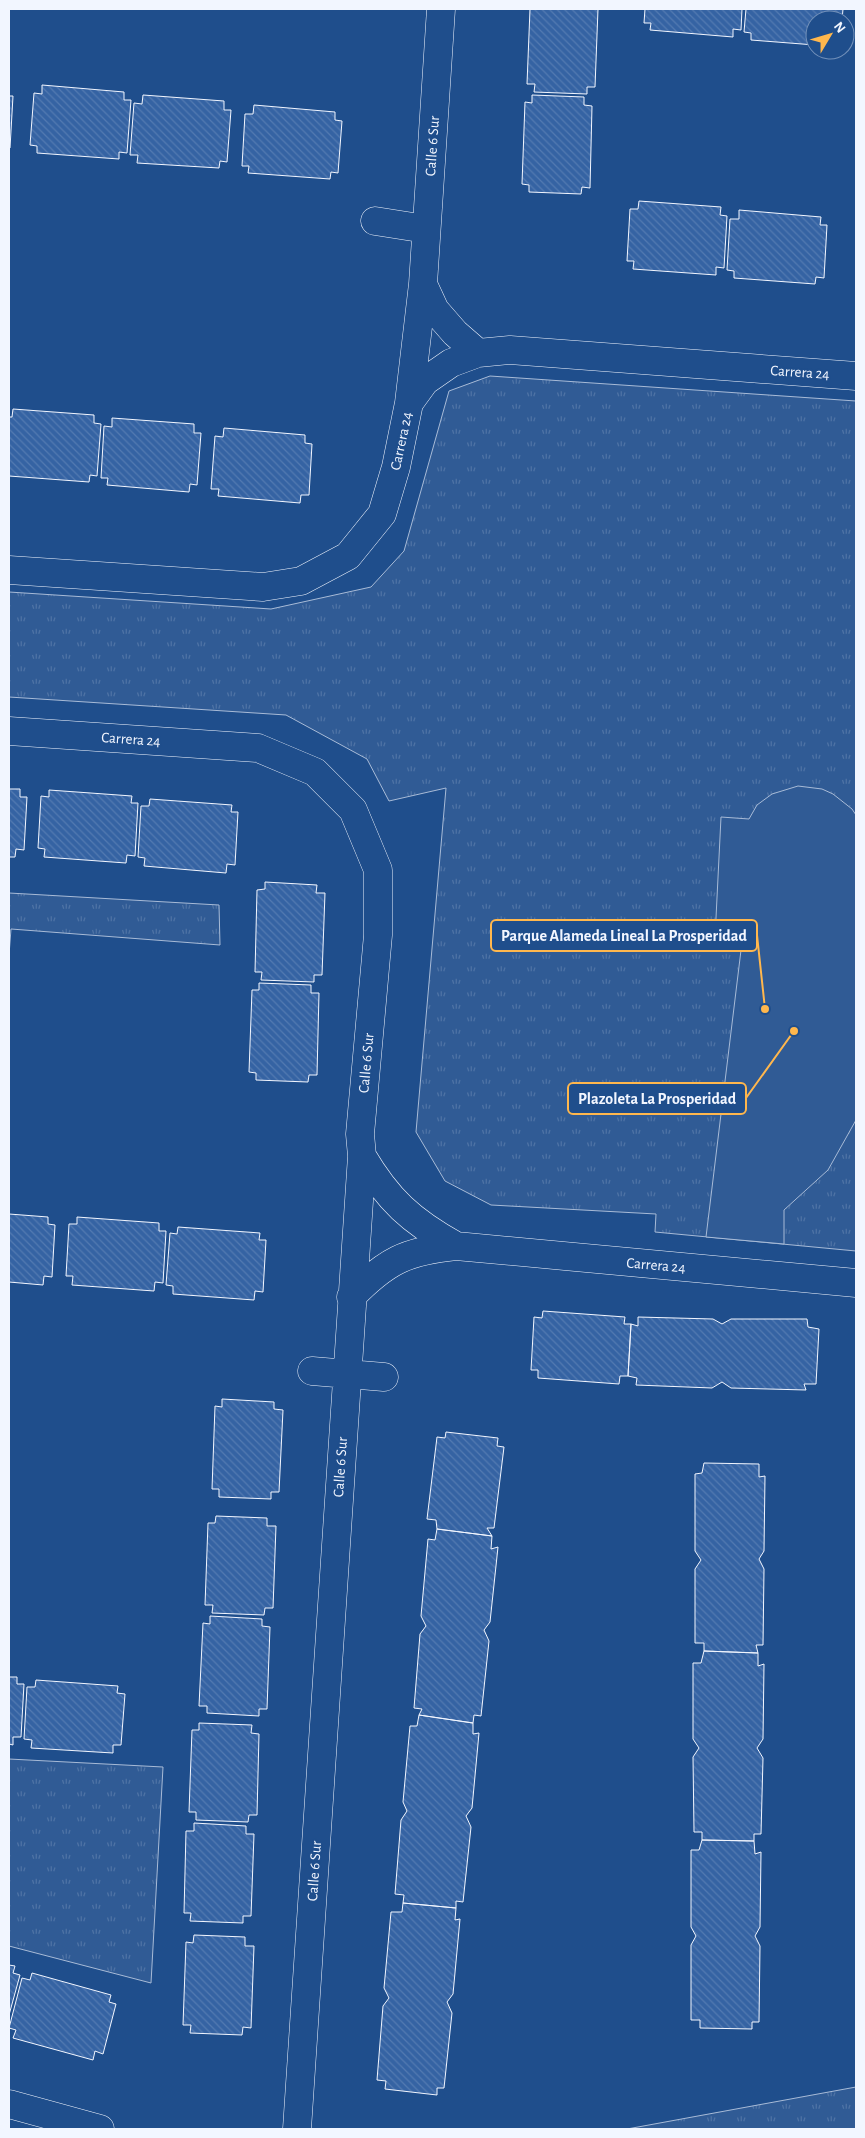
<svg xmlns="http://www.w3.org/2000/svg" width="865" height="2138" viewBox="0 0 865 2138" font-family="'Alegreya Sans',sans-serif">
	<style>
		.grass { fill: url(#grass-tufts); stroke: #a8bbd7 }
		.built { fill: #305b95; stroke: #a8bbd7 }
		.building { fill: url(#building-back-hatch); stroke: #f2f6ff }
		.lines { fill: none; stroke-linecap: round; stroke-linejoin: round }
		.minor-casing { stroke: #f2f6ff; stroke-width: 29 }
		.minor { stroke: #1f4e8c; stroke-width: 28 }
		.labels { text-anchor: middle; stroke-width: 4; stroke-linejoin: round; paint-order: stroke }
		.street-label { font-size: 15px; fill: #f2f6ff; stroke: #1f4e8c }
		.leader { fill: none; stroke: #ffb74d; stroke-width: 2 }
		.callout-dot { fill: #ffb74d; stroke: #1f4e8c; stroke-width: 2 }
		.callout { fill: #1f4e8c; stroke: #ffb74d; stroke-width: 2 }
		.callout-label { font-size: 16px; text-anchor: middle; font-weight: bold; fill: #f2f6ff }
	</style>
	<defs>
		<pattern id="grass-tufts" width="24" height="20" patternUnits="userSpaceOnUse" patternTransform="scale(1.25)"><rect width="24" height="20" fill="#305b95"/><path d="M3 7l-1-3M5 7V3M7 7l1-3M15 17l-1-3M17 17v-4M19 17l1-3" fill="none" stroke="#4e73a5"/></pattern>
		<pattern id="building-back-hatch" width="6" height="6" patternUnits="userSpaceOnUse" patternTransform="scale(1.25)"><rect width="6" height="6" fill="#3563a3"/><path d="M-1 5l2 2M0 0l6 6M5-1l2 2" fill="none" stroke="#537ab1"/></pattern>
	</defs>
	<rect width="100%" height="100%" fill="#1f4e8c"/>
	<!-- grass -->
	<path class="grass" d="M 490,376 L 856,401 L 856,1251 L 655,1232 L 656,1214 L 491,1205 L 445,1181 L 416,1132 L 446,788 L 389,801 L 367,759 L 286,715 L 9,697 L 9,592 L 271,609 L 371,587 L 404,551 L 449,391 Z
		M 9,893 L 219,905 L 220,945 L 11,929 L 9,955 Z
		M 9,1759 L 163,1767 L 151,1983 L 9,1946 Z
		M 856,2087 L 856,2129 L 627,2129 Z"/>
	<!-- built -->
	<path class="built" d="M 798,786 L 822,789 L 833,794 L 852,809 L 856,815 L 856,1120 L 828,1170 L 784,1210 L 784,1244 L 706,1237 L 742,942 L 715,938 L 721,817 L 749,819 L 757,805 L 772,794 Z"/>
	<!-- building -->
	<path class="building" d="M 530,9 L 598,9 L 595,87 L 587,87 L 587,94 L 534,92 L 535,84 L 527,84 Z
		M 645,9 L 742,9 L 741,30 L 733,29 L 733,37 L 650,30 L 651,23 L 644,23 Z
		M 746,9 L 843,9 L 842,20 L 815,20 L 815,45 L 751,40 L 751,33 L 744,32 Z
		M 42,85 L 124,92 L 124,100 L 131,100 L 127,153 L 119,152 L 119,159 L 37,153 L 37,146 L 30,145 L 34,93 L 42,94 Z
		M 143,95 L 224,101 L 224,110 L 231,110 L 227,162 L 220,161 L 219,168 L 137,163 L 138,155 L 130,155 L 134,103 L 142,104 Z
		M 532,95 L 584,97 L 584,105 L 592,106 L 590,188 L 582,187 L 581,194 L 529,192 L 529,185 L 522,184 L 525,102 L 532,103 Z
		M 9,96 L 13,96 L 10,148 L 9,148 Z
		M 254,105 L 335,112 L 335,120 L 342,121 L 338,173 L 331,172 L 330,179 L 248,173 L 249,166 L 242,166 L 245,114 L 253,114 Z
		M 639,201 L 721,207 L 720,215 L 727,216 L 724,268 L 716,267 L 716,275 L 633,269 L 634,261 L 627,261 L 630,209 L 638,209 Z
		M 739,210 L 821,217 L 820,225 L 827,225 L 824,278 L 816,277 L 815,284 L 734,278 L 734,271 L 727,270 L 730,219 L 739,219 Z
		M 13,409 L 94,415 L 94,423 L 101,424 L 97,476 L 90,475 L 89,482 L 9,476 L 9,417 L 12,417 Z
		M 112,418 L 194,424 L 194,433 L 201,433 L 197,485 L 190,484 L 189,492 L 107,485 L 108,478 L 101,478 L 104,426 L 112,427 Z
		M 224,428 L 305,435 L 305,443 L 312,444 L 309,495 L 301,495 L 300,503 L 218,496 L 219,489 L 211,489 L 215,436 L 223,437 Z
		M 9,789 L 20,789 L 20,797 L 27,797 L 24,850 L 16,849 L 15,857 L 9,857 Z
		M 49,790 L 132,796 L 131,803 L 138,803 L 135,856 L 127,855 L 126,863 L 44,857 L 45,849 L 38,848 L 41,796 L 49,797 Z
		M 150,799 L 232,805 L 231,812 L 238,812 L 235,865 L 227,864 L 226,873 L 144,866 L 145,858 L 138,857 L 141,806 L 149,806 Z
		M 265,882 L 317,885 L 316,893 L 325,893 L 322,975 L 314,975 L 314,982 L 261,980 L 262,972 L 255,972 L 257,890 L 265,889 Z
		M 259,983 L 311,985 L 311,993 L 319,993 L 317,1075 L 309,1075 L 308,1082 L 256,1080 L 256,1073 L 249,1072 L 252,990 L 259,990 Z
		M 9,1214 L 48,1217 L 48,1224 L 55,1225 L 52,1277 L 44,1276 L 43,1285 L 9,1282 Z
		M 77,1217 L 159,1223 L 159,1231 L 166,1231 L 163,1283 L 155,1282 L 154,1291 L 72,1285 L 73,1276 L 66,1276 L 69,1224 L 77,1224 Z
		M 178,1227 L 260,1233 L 259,1240 L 266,1240 L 263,1292 L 255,1291 L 254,1300 L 173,1294 L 173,1286 L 166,1285 L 170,1233 L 177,1234 Z
		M 543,1311 L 625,1317 L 624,1324 L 631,1324 L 628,1376 L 620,1376 L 619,1384 L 538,1378 L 538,1370 L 531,1370 L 534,1317 L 542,1318 Z
		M 638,1317 L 713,1319 L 722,1324 L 731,1319 L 807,1319 L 808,1327 L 819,1329 L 816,1384 L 804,1384 L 806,1390 L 731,1388 L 722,1382 L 712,1388 L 636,1385 L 637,1378 L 628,1376 L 631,1324 L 638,1326 Z
		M 222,1399 L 274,1402 L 274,1409 L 283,1410 L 279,1492 L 271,1492 L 271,1499 L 219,1497 L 219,1489 L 212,1489 L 215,1406 L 222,1407 Z
		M 446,1432 L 498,1438 L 497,1446 L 504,1447 L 494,1528 L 487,1528 L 492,1536 L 437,1529 L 436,1520 L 427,1519 L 437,1437 L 445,1438 Z
		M 704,1463 L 759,1464 L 759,1477 L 765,1476 L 764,1551 L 759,1559 L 764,1569 L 763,1645 L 756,1645 L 758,1653 L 704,1651 L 704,1643 L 695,1643 L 695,1569 L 701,1560 L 695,1551 L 695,1474 L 702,1473 Z
		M 216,1516 L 267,1518 L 267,1526 L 276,1526 L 273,1608 L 265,1608 L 264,1615 L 212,1613 L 213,1605 L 205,1605 L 208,1523 L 215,1523 Z
		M 437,1529 L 492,1536 L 491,1549 L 498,1547 L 490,1622 L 484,1630 L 489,1641 L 481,1716 L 474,1715 L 473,1723 L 419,1715 L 422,1709 L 414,1708 L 420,1634 L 426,1626 L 421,1616 L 428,1539 L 435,1540 Z
		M 210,1616 L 262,1619 L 262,1626 L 270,1627 L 267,1709 L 259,1709 L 259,1716 L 207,1713 L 207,1706 L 199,1706 L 203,1623 L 210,1624 Z
		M 704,1651 L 758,1653 L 758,1666 L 764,1664 L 763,1739 L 757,1748 L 763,1758 L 761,1834 L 754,1834 L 754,1841 L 702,1840 L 702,1832 L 694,1832 L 693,1757 L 699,1748 L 693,1739 L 693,1663 L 701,1663 Z
		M 9,1677 L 17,1677 L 17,1684 L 24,1684 L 21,1737 L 13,1737 L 13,1745 L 9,1744 Z
		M 36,1680 L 118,1686 L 117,1693 L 125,1694 L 121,1745 L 113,1745 L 113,1753 L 31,1748 L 32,1740 L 24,1739 L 27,1687 L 35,1687 Z
		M 419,1715 L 473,1723 L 473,1734 L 479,1733 L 472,1808 L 466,1816 L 471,1827 L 463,1902 L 456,1901 L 456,1908 L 403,1903 L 404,1895 L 395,1894 L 401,1820 L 407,1811 L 403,1802 L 410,1726 L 417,1726 Z
		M 199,1723 L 252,1725 L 251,1733 L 259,1734 L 257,1815 L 249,1815 L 248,1822 L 196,1820 L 196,1812 L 189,1812 L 192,1730 L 199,1730 Z
		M 194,1823 L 246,1826 L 246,1834 L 254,1834 L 251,1916 L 243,1916 L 243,1923 L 190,1921 L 191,1913 L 184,1913 L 186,1831 L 194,1831 Z
		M 702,1840 L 754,1841 L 755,1854 L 761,1852 L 760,1927 L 755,1936 L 760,1946 L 759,2022 L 752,2022 L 752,2029 L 700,2028 L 700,2020 L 691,2020 L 691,1945 L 696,1936 L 691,1927 L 691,1850 L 699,1850 Z
		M 403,1903 L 456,1908 L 455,1920 L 460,1919 L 453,1994 L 447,2002 L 452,2013 L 444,2088 L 437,2088 L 437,2095 L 385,2089 L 386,2081 L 377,2080 L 383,2006 L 389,1998 L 384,1988 L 391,1912 L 402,1912 Z
		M 194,1935 L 245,1937 L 245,1946 L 254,1946 L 251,2028 L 243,2027 L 242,2035 L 190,2033 L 191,2025 L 183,2025 L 186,1942 L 193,1943 Z
		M 9,1965 L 15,1966 L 13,1973 L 20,1975 L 9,2015 Z
		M 32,1973 L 111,1995 L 109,2002 L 116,2004 L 103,2054 L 95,2051 L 93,2060 L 13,2038 L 16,2030 L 9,2028 L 22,1978 L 30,1980 Z"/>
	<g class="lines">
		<!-- minor casing -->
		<g class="minor-casing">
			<path id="minor" d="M 375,221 L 426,229
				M 423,284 L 435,310 L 455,333 L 478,353
				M 409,403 L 423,284 L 441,9
				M 9,570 L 263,587 L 301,581 L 348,556 L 382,514 L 396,467 L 409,403 L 425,381 L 451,363 L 478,353 L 510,350 L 856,376
				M 9,731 L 258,748 L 315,772 L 353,810 L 378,870 L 378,935 L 360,1134 L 362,1156 L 297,2129
				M 362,1156 C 388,1200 411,1221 456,1246
				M 351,1297 C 386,1261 406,1251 456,1246 L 856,1283
				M 312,1371 L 384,1377
				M 9,2104 L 100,2129"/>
		</g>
		<!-- minor -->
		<use href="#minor" class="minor"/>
	</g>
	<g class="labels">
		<!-- street labels -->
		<g class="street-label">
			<text transform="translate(432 146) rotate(-86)" y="5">Calle 6 Sur</text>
			<text transform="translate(800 372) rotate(4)" y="5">Carrera 24</text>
			<text transform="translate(401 441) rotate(-78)" y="5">Carrera 24</text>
			<text transform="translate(131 739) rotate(4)" y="5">Carrera 24</text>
			<text transform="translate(366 1063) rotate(-85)" y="5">Calle 6 Sur</text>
			<text transform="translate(656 1265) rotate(5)" y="5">Carrera 24</text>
			<text transform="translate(340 1467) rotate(-86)" y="5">Calle 6 Sur</text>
			<text transform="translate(314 1871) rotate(-86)" y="5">Calle 6 Sur</text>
		</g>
	</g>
	<!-- callouts -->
	<path class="leader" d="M765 1009L757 935M794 1031L746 1098"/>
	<g class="callout-dot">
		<circle cx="765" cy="1009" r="5"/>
		<circle cx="794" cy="1031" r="5"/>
	</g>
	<g class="callout">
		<rect x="491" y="920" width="266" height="31" rx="5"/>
		<rect x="568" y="1083" width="178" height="31" rx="5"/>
	</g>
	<g class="callout-label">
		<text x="624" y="941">Parque Alameda Lineal La Prosperidad</text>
		<text x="657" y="1104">Plazoleta La Prosperidad</text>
	</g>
	<!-- border -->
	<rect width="865" height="2138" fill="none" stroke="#f2f6ff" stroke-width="20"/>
	<!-- north arrow -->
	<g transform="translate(830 35) rotate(52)"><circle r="24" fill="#1f4e8c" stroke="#7391ba"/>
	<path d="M0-4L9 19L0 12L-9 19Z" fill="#ffb74d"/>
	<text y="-8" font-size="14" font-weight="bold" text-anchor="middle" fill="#f2f6ff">N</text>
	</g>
</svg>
